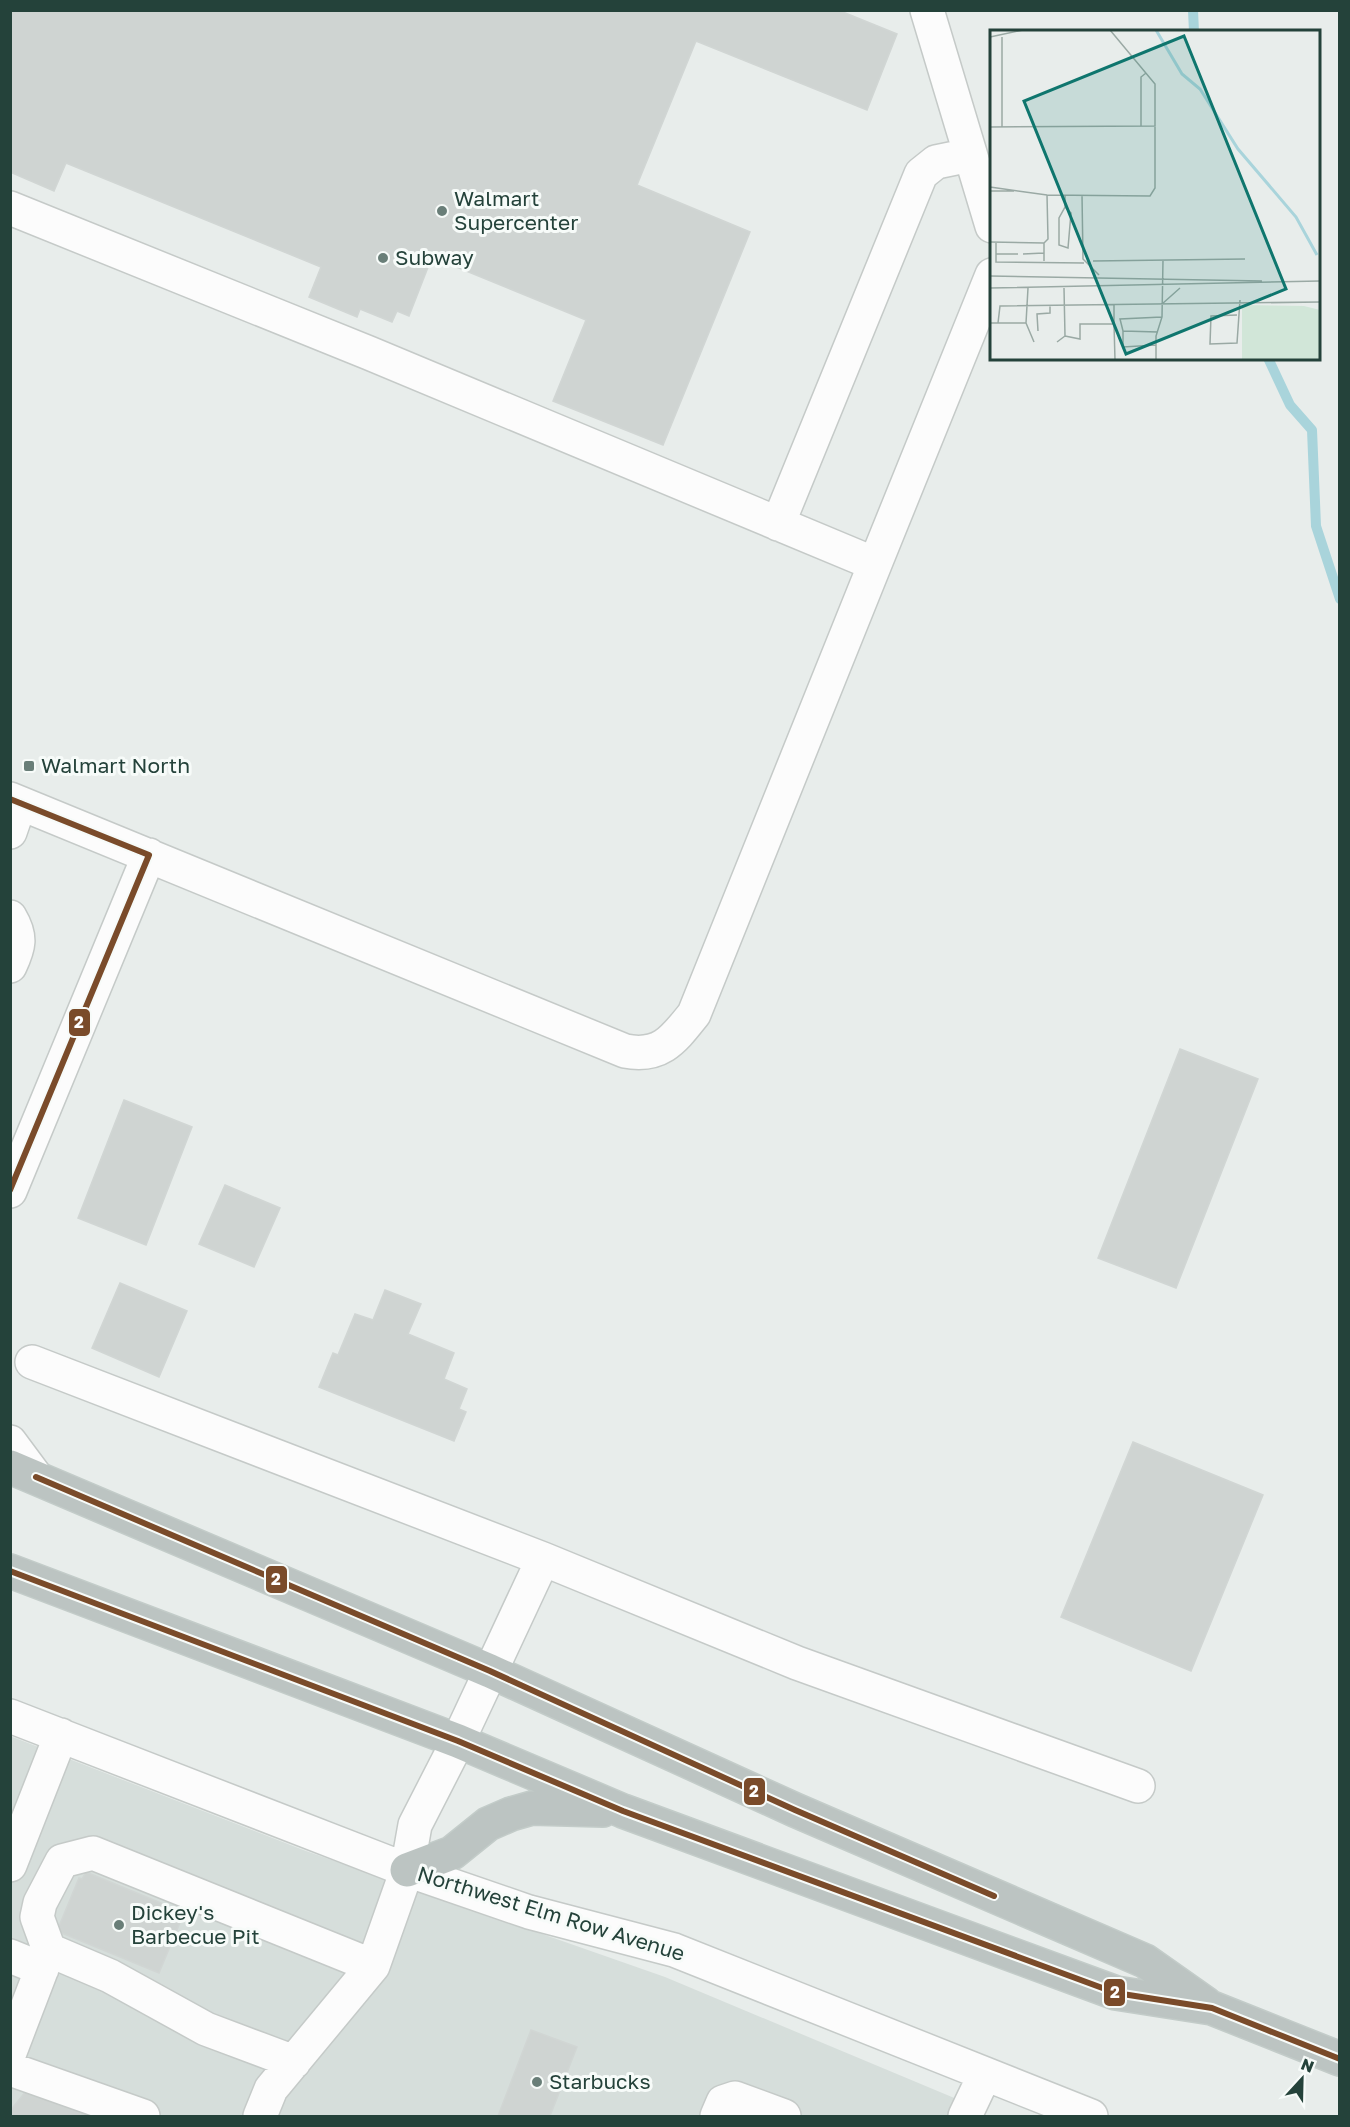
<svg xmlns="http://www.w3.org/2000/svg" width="1350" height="2127" viewBox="0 0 1350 2127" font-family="'Golos Text',sans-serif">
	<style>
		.built { fill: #d6dedb }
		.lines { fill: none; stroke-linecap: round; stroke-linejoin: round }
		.stream { stroke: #a9d4db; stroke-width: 10 }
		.building { fill: #cfd4d2; stroke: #d1d6d4; stroke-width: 1.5 }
		.minor-casing { stroke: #c5cac8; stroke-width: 36 }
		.highway-casing { stroke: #c3ccc9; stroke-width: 36 }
		.minor { stroke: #fcfcfc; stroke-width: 33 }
		.highway { stroke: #bcc4c2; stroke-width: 33 }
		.bus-1-casing { stroke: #f7fbf9; stroke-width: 10 }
		.bus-1 { stroke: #7a4b2a; stroke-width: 6 }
		.poi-dot { fill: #697e78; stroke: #f7fbf9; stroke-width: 2 }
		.labels { text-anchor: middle; stroke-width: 6; stroke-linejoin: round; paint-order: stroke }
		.poi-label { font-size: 21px; fill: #24423a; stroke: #f7fbf9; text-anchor: start }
		.street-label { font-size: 21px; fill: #24423a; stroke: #f7fbf9 }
		.inset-river { fill: none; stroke: #a9d4db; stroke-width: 3 }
		.inset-road { fill: none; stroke: #9aa9a4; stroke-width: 1.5 }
		.view { fill: #0f766e; fill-opacity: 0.15; stroke: #0f766e; stroke-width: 3 }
		.inset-edge { fill: none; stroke: #24423a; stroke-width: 3 }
		.line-badge { stroke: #f7fbf9; stroke-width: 2 }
		.badge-label { font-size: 16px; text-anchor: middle; font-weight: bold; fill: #fff }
	</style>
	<rect width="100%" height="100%" fill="#e8edeb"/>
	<!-- built -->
	<path class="built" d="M 10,1736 L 306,1851 L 665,1977 L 983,2110 L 980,2116 L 11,2116 Z"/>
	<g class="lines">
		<!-- stream -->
		<path class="stream" d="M 1193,10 L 1194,32
			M 1268,358 L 1290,405 L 1312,430 L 1316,526 L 1340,599"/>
	</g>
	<!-- building -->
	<path class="building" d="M 10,10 L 838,10 L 897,34 L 867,110 L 696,41 L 637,185 L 750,232 L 663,445 L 553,401 L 586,320 L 432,257 L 409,316 L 397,311 L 392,322 L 360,309 L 357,317 L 309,297 L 321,267 L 66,163 L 54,191 L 10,172 Z
		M 1180,1049 L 1258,1079 L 1176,1288 L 1098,1258 Z
		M 124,1100 L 192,1127 L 146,1245 L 78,1218 Z
		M 225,1185 L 280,1208 L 254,1267 L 199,1244 Z
		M 120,1283 L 187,1311 L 159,1377 L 92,1348 Z
		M 385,1290 L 421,1304 L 408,1334 L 454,1353 L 444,1379 L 467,1389 L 459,1409 L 466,1412 L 454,1441 L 319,1387 L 333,1353 L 338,1355 L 355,1314 L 373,1320 Z
		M 1133,1442 L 1263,1495 L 1191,1671 L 1061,1617 Z
		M 86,1872 L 180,1911 L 177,1918 L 181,1920 L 159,1973 L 57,1931 L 79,1878 L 82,1879 Z
		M 531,2030 L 577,2047 L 550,2116 L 498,2116 Z
		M 34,2081 L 69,2109 L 75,2101 L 96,2116 L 10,2116 L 10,2111 Z"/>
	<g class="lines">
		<!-- minor casing -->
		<g class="minor-casing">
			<path id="minor" d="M 927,10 L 992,226
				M 10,208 L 369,353 L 875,564 L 992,275
				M 778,524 L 921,174 L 936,162 L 970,155
				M 10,799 L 625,1051 C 661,1058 674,1039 694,1014 L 875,564
				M 10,832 L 20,803
				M 10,917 C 22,937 19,947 10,966
				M 10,1191 L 149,855
				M 32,1362 L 543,1559 L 797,1663 L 1138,1786
				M 10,1442 L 36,1477
				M 10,1716 L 407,1870 L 529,1912 L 674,1950 L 1091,2116
				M 10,1865 L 61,1735
				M 10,1956 L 42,1969
				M 10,2052 L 49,1950
				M 294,2062 L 206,2029 L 110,1976 L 49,1950 L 37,1917 L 40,1903 L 62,1861 L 93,1853 L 373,1966
				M 10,2069 L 143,2116
				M 260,2116 L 271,2089 L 373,1966 L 407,1870 L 415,1825 L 458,1741 L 543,1559
				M 717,2116 L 723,2102 L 735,2098 L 784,2116
				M 965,2116 L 985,2074"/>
		</g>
		<!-- highway casing -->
		<g class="highway-casing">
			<path id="highway" d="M 10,1467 L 490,1671 L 795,1810 L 1145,1961 L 1206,2004
				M 10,1571 L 458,1741 L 623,1811 L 1116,1993 L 1212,2008 L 1340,2059
				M 407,1870 L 452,1853 L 488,1824 L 511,1814 L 532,1808 L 603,1810"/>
		</g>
		<!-- minor -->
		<use href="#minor" class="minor"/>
		<!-- highway -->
		<use href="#highway" class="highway"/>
		<!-- bus-1 casing -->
		<g class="bus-1-casing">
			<path id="bus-1" d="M 10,799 L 149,855
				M 10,1190 L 149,855
				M 36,1477 L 490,1671 L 795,1810 L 994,1896
				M 10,1571 L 458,1741 L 623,1811 L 1116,1993 L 1212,2008 L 1340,2059"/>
		</g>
		<!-- bus-1 -->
		<use href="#bus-1" class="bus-1"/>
	</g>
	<!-- markers -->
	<g class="poi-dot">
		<circle cx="442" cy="211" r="6"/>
		<circle cx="383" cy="258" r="6"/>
		<rect x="23" y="760" width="12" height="12" rx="3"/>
		<circle cx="119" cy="1925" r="6"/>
		<circle cx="537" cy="2082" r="6"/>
	</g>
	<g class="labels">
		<!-- poi labels -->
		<g class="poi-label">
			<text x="454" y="206">Walmart<tspan x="454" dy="24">Supercenter</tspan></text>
			<text x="395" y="265">Subway</text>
			<text x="41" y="773">Walmart North</text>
			<text x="131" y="1920">Dickey's<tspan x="131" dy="24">Barbecue Pit</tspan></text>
			<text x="549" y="2089">Starbucks</text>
		</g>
		<!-- street labels -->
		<g class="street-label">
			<text transform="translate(551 1914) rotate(17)" y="7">Northwest Elm Row Avenue</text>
		</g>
	</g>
	<!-- overview -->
	<g transform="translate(990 30)">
		<rect width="330" height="330" fill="#e8edeb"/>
		<path d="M 252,275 L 314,276 L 330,280 L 330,330 L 252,330 Z" fill="#d1e6d8"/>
		<path class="inset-river" d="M 166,0 L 192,44 L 210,59 L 248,119 L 306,187 L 327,225"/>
		<path class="inset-road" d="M 0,7 L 33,0M 151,96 L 151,47 L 156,43M 0,97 L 165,96 L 165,54 L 120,0M 12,97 L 12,7M 0,157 L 57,165 L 160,166 L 165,158 L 165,96M 0,161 L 24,161M 75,165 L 75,177 L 69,188 L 69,215 L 78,218 L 81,183 L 75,177M 92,165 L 93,229 L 109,245M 0,212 L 54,213M 6,212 L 6,232 L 94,233M 6,224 L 28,224M 33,224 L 54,223M 54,231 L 54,213 L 58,209 L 57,165M 103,231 L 255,229M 0,246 L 272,251M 0,258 L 330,251M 172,274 L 190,258M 247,285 L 221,286 L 220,314 L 247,313 L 250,270M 0,293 L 36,293 L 38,258M 8,293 L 10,276 L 330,272M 36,293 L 44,312M 124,294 L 125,330M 48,301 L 47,284 L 60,283 L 60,275M 133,301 L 133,317 L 166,315M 168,302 L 133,301 L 130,289 L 172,287M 75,306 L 90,309 L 90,294 L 124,294 L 124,275M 67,312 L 75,306 L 74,258M 166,329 L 166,306 L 172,287 L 173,230"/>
		<path class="view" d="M 194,6 L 296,259 L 136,324 L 34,71 Z"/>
		<rect width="330" height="330" class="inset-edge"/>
	</g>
	<g class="line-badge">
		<rect x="68" y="1008" width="23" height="29" rx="6" fill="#7a4b2a"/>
		<rect x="265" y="1565" width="23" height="29" rx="6" fill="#7a4b2a"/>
		<rect x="743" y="1777" width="23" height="29" rx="6" fill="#7a4b2a"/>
		<rect x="1103" y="1978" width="23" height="29" rx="6" fill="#7a4b2a"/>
	</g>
	<g class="badge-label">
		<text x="79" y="1028">2</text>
		<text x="276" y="1585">2</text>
		<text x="754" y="1797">2</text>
		<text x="1115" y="1998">2</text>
	</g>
	<!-- border -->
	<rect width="1350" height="2127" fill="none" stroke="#24423a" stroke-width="24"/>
	<!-- north arrow -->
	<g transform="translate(1302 2079) rotate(22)" stroke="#f7fbf9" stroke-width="4.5" paint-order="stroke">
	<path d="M0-4.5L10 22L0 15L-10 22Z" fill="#24423a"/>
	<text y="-9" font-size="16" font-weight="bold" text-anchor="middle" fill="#24423a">N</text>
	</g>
</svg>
